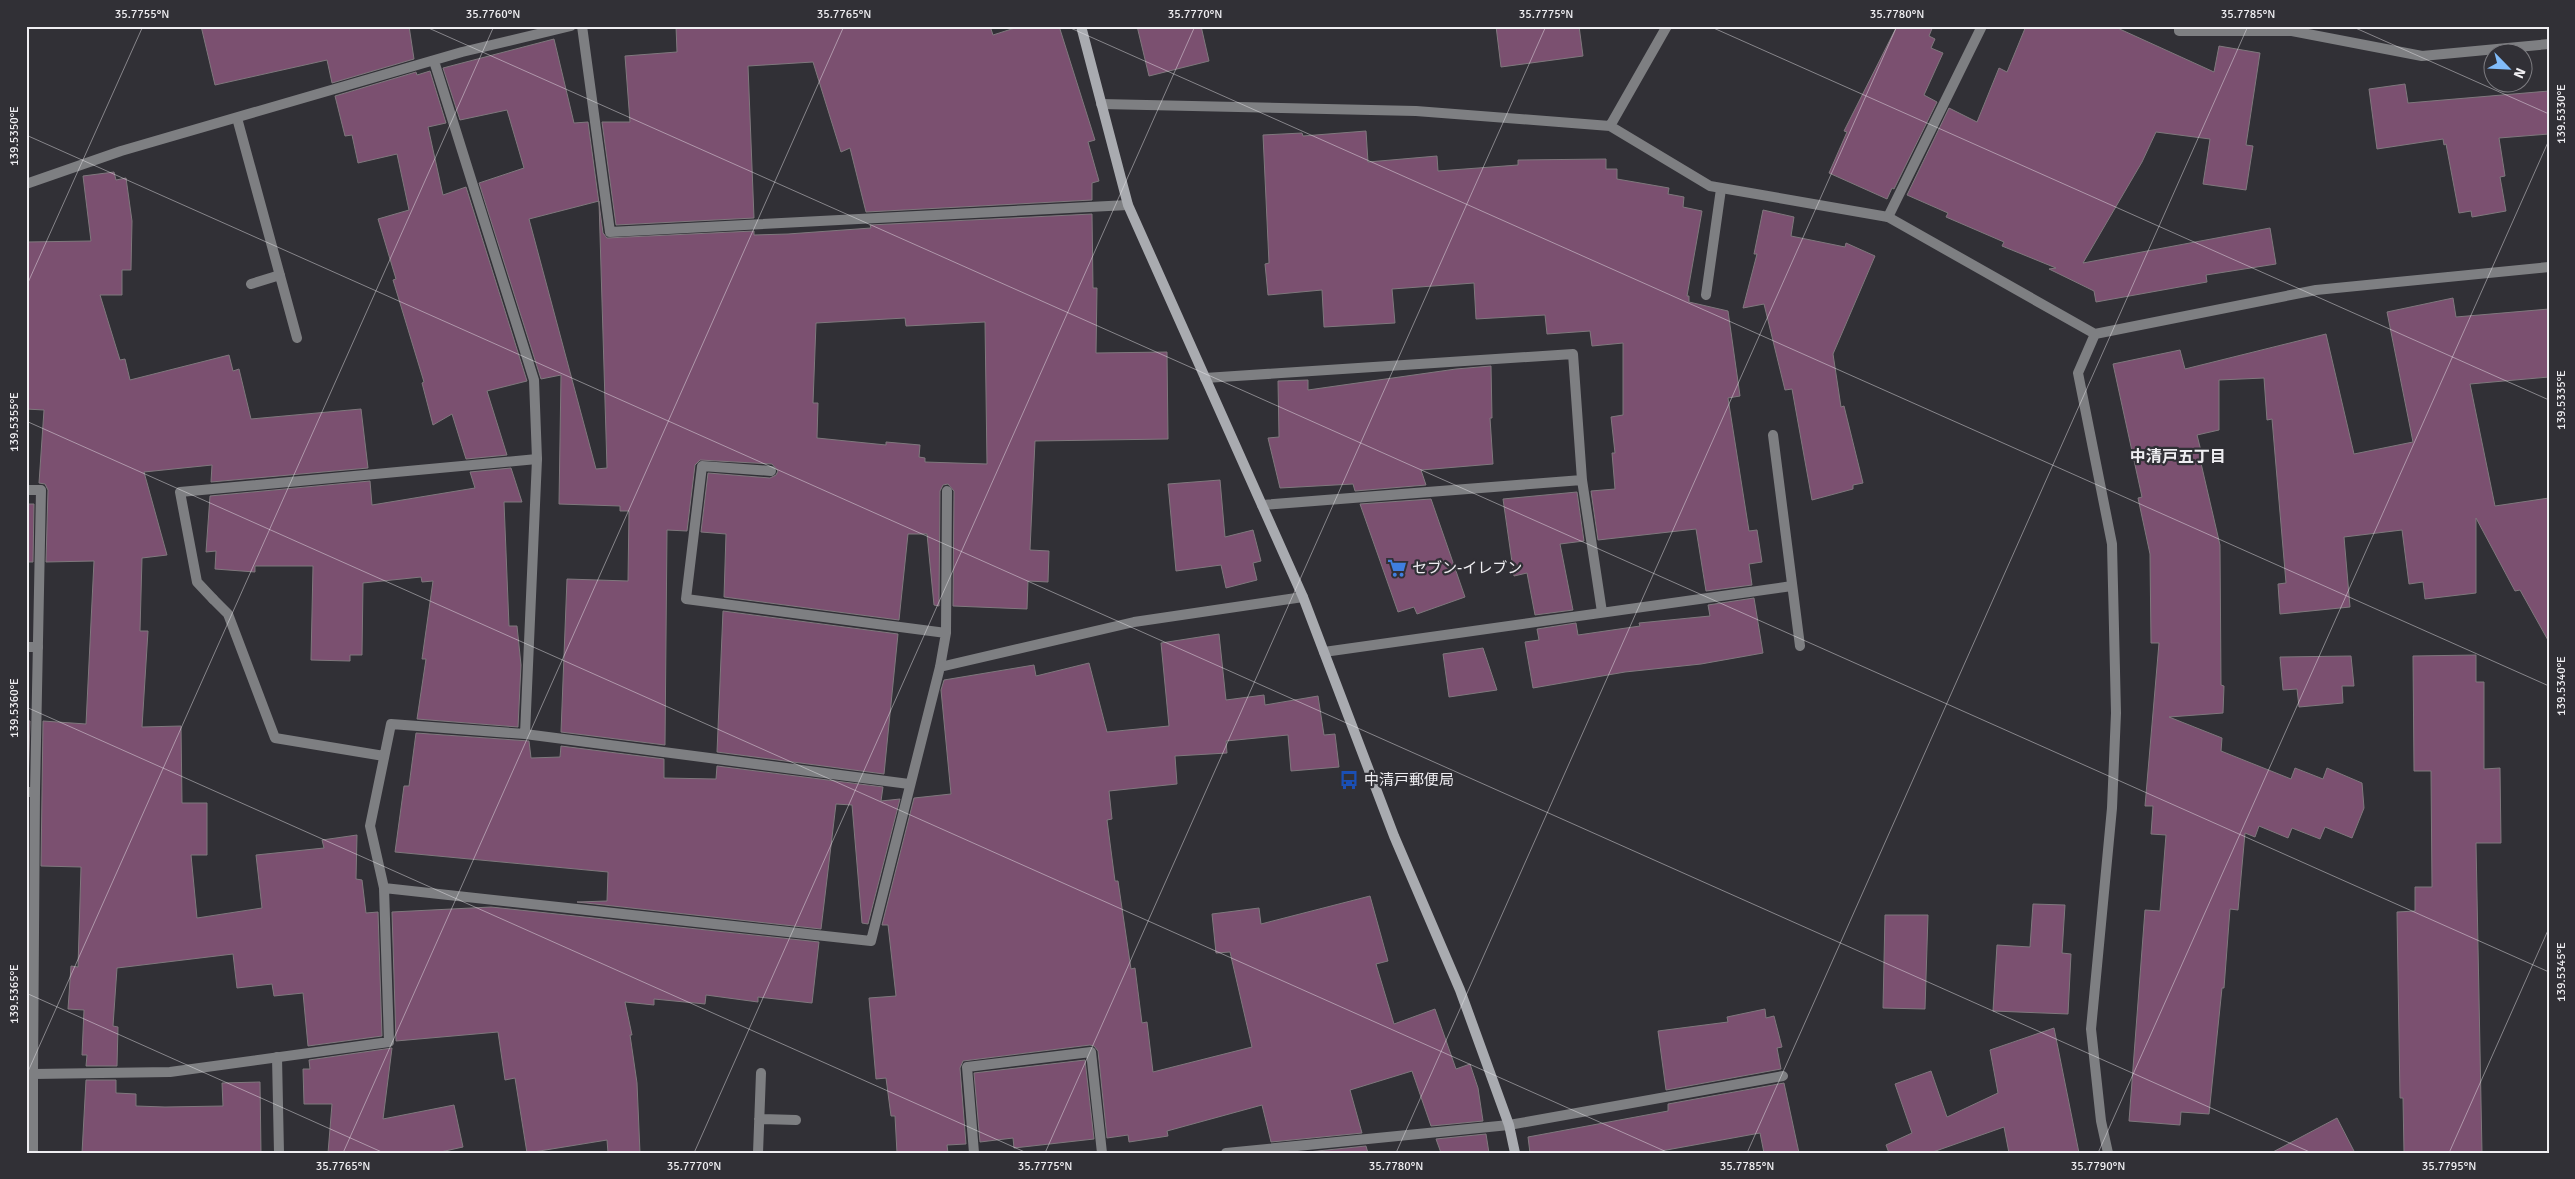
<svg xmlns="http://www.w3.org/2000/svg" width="2575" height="1179" viewBox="0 0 2575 1179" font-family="Signika,'Noto Sans JP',sans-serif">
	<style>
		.building { fill: #7b5070; stroke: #7f787d; fill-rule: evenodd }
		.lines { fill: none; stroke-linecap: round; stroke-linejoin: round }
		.lane { stroke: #7e7f82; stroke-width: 10 }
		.street { stroke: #7e7f82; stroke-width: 10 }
		.secondary { stroke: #a9abb0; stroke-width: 10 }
		.ticks { fill: none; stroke: #efeef2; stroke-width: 1; stroke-opacity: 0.45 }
		.labels { text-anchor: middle; stroke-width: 4.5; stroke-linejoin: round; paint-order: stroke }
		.poi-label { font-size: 15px; fill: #efeef2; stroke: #313036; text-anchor: start }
		.neighbourhood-label { font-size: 16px; font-weight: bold; fill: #efeef2; stroke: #313036 }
		.neatline { fill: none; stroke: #efeef2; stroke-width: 2 }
		.ticks-label { font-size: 12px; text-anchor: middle; fill: #efeef2 }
	</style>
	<rect width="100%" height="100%" fill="#313036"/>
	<!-- building -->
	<path class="building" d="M 201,26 L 409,26 L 414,59 L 332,83 L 327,60 L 215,85 Z
		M 676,26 L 990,26 L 993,35 L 1021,26 L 1059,26 L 1095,140 L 1088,142 L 1099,181 L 1092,183 L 1092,200 L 866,212 L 850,148 L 841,152 L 813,62 L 748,66 L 754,218 L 616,225 L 602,122 L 630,122 L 625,56 L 677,52 Z
		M 1137,26 L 1201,26 L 1209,61 L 1149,76 Z
		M 1496,26 L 1579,26 L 1583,56 L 1501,67 Z
		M 1897,26 L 1933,26 L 1929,36 L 1935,39 L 1931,48 L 1943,53 L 1924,95 L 1937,102 L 1894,189 L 1892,188 L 1887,199 L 1829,173 L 1847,132 L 1844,131 Z
		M 2026,26 L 2113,26 L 2214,72 L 2219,46 L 2260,53 L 2246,145 L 2253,146 L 2246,190 L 2203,184 L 2210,139 L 2156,132 L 2142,162 L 2083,263 L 2270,228 L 2276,264 L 2206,275 L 2207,282 L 2096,302 L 2094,291 L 2049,269 L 2056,268 L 2002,246 L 2004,242 L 1946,217 L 1948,213 L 1907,195 L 1949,108 L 1977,122 L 1999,68 L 2007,72 Z
		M 554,39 L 574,123 L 588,122 L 603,233 L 607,238 L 754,231 L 754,235 L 788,234 L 871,228 L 870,225 L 1092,214 L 1093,288 L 1097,288 L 1096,353 L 1167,352 L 1168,439 L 1035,441 L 1030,550 L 1049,551 L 1048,582 L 1028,581 L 1027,609 L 953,606 L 954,491 L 948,484 L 943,485 L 940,491 L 939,606 L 934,605 L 927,534 L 908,534 L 899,620 L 724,597 L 726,534 L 701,532 L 708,473 L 770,478 L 776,475 L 778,471 L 772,464 L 700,460 L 695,465 L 687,531 L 667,530 L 665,745 L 561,732 L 567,579 L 628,581 L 629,511 L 620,511 L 620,506 L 559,504 L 561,375 L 541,379 L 479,183 L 524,168 L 507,110 L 460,120 L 443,68 ZM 599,201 L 607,468 L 596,469 L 529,219 ZM 905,318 L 906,326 L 985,322 L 987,464 L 925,462 L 925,458 L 919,457 L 920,445 L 886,442 L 886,445 L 817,438 L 818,403 L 813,403 L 816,323 Z
		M 430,71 L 446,123 L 428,127 L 443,195 L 466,187 L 527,381 L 487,391 L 507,455 L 466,459 L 452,414 L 433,425 L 422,383 L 424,382 L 393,280 L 396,279 L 378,219 L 409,210 L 397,154 L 358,163 L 352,135 L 345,136 L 335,96 L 416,72 L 417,75 Z
		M 2405,84 L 2408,103 L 2549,91 L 2549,134 L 2499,138 L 2505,176 L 2500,177 L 2506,211 L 2472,217 L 2471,211 L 2459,213 L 2446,144 L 2444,145 L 2443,139 L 2377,149 L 2369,89 Z
		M 1366,131 L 1368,162 L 1437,156 L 1438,171 L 1518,165 L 1518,160 L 1606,159 L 1606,169 L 1617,169 L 1617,179 L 1669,188 L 1668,194 L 1684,197 L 1683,207 L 1702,211 L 1687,296 L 1689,296 L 1689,302 L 1728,311 L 1740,396 L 1728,398 L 1749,531 L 1757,530 L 1762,562 L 1749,564 L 1752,585 L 1706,591 L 1696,529 L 1598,540 L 1591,491 L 1615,489 L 1612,453 L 1615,453 L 1611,417 L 1623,415 L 1623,343 L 1592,346 L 1590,331 L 1547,334 L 1545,315 L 1476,319 L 1474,283 L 1392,289 L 1395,323 L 1324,327 L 1322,290 L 1268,295 L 1265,264 L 1269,263 L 1263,135 L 1302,133 L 1303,136 Z
		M 114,172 L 116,180 L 126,178 L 132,221 L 131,270 L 122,270 L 122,295 L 100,295 L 120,360 L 125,359 L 130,380 L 229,355 L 233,371 L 239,369 L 251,419 L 361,409 L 368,468 L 211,482 L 212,465 L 144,472 L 167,555 L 142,558 L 140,631 L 148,631 L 142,727 L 181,726 L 182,803 L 207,803 L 207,855 L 191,855 L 197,918 L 262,908 L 256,855 L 324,848 L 322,840 L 357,835 L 356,879 L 362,880 L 366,913 L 378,912 L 382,1036 L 308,1046 L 303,993 L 274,996 L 272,984 L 237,988 L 233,954 L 117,968 L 113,1026 L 118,1027 L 117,1066 L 86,1066 L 87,1055 L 82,1055 L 84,1010 L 68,1009 L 71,966 L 78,967 L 81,867 L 41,866 L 43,721 L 86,724 L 94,561 L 46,562 L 48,490 L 45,484 L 39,483 L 44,410 L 26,409 L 26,242 L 91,241 L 83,176 Z
		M 1763,210 L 1794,217 L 1791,236 L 1845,247 L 1846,243 L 1875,256 L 1833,354 L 1841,407 L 1844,406 L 1863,483 L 1853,485 L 1853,489 L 1812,500 L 1792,389 L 1785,390 L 1764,304 L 1743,308 L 1757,254 L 1754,254 Z
		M 2453,298 L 2456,317 L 2549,309 L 2549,377 L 2470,384 L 2495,506 L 2549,498 L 2549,642 L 2520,590 L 2515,591 L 2476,518 L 2476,593 L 2425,599 L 2423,582 L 2409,584 L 2402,530 L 2344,537 L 2350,607 L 2280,614 L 2278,584 L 2286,583 L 2272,419 L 2267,420 L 2264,378 L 2219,380 L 2219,430 L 2197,435 L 2203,459 L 2200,459 L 2220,545 L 2221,685 L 2224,686 L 2223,713 L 2169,717 L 2222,738 L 2221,751 L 2291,779 L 2295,768 L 2323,779 L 2327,768 L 2362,783 L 2364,808 L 2352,838 L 2325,827 L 2320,839 L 2292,828 L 2288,838 L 2259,826 L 2255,837 L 2245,833 L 2238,910 L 2230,909 L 2224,988 L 2222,988 L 2209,1114 L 2181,1112 L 2180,1125 L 2129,1121 L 2145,910 L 2160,911 L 2166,835 L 2151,834 L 2153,806 L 2145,806 L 2159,643 L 2151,643 L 2150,554 L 2138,498 L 2142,497 L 2113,364 L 2180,350 L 2185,369 L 2326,334 L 2354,454 L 2413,442 L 2387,312 Z
		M 1491,366 L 1492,418 L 1490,418 L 1493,464 L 1421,470 L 1426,485 L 1355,491 L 1353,484 L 1280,488 L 1268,438 L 1279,437 L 1278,381 L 1308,380 L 1308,390 L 1456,369 Z
		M 511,468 L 522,502 L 504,502 L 509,626 L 517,626 L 521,665 L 518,727 L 417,719 L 426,659 L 422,659 L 433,581 L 422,582 L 421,577 L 363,583 L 362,655 L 350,655 L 350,661 L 311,660 L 313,566 L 255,566 L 255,572 L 215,569 L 216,551 L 206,552 L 210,496 L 370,481 L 372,505 L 475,488 L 470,472 Z
		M 1220,480 L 1225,537 L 1253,530 L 1261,561 L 1253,563 L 1257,580 L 1226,588 L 1221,565 L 1176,571 L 1168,484 Z
		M 1577,492 L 1584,541 L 1560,544 L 1573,610 L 1535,615 L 1527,573 L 1514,576 L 1503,499 Z
		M 1431,499 L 1465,597 L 1417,614 L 1414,607 L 1398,612 L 1360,504 Z
		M 26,504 L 34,504 L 33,562 L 26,562 Z
		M 1754,598 L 1763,653 L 1701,664 L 1625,672 L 1533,688 L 1525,642 L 1539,640 L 1537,629 L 1576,623 L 1578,635 L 1640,626 L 1639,623 L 1710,616 L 1708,605 Z
		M 723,611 L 898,634 L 884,774 L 717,752 Z
		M 1219,634 L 1226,700 L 1264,695 L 1265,705 L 1318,696 L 1324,735 L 1335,734 L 1339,767 L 1291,771 L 1288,735 L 1226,741 L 1227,753 L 1175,756 L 1177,784 L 1109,791 L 1112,819 L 1107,820 L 1115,881 L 1118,881 L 1131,969 L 1135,968 L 1142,1023 L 1147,1022 L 1153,1072 L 1252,1047 L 1230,952 L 1216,953 L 1212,914 L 1259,908 L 1261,924 L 1370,896 L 1388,961 L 1376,964 L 1394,1024 L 1435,1009 L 1456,1069 L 1470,1064 L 1478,1088 L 1483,1121 L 1431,1126 L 1412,1071 L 1350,1090 L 1362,1133 L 1271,1142 L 1262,1105 L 1167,1131 L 1168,1136 L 1129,1142 L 1128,1135 L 1107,1138 L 1098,1051 L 1094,1046 L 1090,1045 L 963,1061 L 960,1068 L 966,1144 L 947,1145 L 948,1153 L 897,1153 L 895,1116 L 891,1116 L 886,1078 L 876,1079 L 869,998 L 896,996 L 888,925 L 882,925 L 914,798 L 951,794 L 941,690 L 944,680 L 1034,665 L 1036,676 L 1089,663 L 1107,732 L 1169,726 L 1161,643 Z
		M 1483,648 L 1497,690 L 1449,697 L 1443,654 Z
		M 2476,655 L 2476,682 L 2484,682 L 2484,769 L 2500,768 L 2501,843 L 2476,843 L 2482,1153 L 2404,1153 L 2403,1098 L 2400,1098 L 2397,912 L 2415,911 L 2415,887 L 2432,887 L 2431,771 L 2414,771 L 2413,656 Z
		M 2351,656 L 2354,686 L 2342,686 L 2343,703 L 2299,707 L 2297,689 L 2283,690 L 2280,657 Z
		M 26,720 L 30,721 L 28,785 L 26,785 Z
		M 416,733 L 529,741 L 531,758 L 560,757 L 561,746 L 664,759 L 664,778 L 716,779 L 717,766 L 883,787 L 881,801 L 900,799 L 868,924 L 862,923 L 852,805 L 836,804 L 821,929 L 577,902 L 607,901 L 608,872 L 395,852 L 404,786 L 409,786 Z
		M 2033,904 L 2065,905 L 2062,953 L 2071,954 L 2068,1014 L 1993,1011 L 1997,945 L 2030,947 Z
		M 491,907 L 819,942 L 812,1003 L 758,997 L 758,1002 L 706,995 L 705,1004 L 654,999 L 654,1005 L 625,1002 L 632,1035 L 630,1035 L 637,1083 L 640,1153 L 608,1153 L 607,1140 L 527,1153 L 515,1078 L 505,1080 L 498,1032 L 396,1041 L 392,912 Z
		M 1885,915 L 1928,915 L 1925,1009 L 1883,1008 Z
		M 1765,1009 L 1766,1018 L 1774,1016 L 1782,1047 L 1777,1048 L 1781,1069 L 1666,1090 L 1658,1031 L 1728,1022 L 1727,1017 Z
		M 2054,1028 L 2079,1153 L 2009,1153 L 2004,1127 L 1930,1153 L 1889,1153 L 1886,1145 L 1912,1133 L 1895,1084 L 1931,1071 L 1947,1117 L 1998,1093 L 1990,1050 Z
		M 392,1048 L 383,1119 L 454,1105 L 463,1147 L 436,1153 L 328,1153 L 332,1104 L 304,1104 L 303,1069 L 310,1069 L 309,1060 Z
		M 1085,1060 L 1094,1139 L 1014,1148 L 1013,1138 L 980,1142 L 974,1073 Z
		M 86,1080 L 116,1080 L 116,1093 L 136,1094 L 136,1106 L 165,1107 L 223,1106 L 222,1083 L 260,1082 L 261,1153 L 82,1153 Z
		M 1784,1083 L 1799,1153 L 1764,1153 L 1760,1133 L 1650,1153 L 1530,1153 L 1528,1137 L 1668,1111 L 1668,1104 Z
		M 2337,1118 L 2355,1153 L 2271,1153 Z
		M 1486,1134 L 1489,1153 L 1441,1153 L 1436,1139 Z
		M 1366,1146 L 1368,1153 L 1298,1153 Z"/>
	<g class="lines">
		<!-- lane -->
		<path class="lane" d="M 2179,26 L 2179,31 L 2292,31 L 2422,56 L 2549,44
			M 237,118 L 297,338
			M 1888,217 L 1982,26
			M 251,284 L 280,275
			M 1706,295 L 1721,189
			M 1205,378 L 1573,354 L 1582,480 L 1602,612
			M 1773,435 L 1800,646
			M 771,471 L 702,466 L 686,599 L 946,633
			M 1262,505 L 1582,480
			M 213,599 L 197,582 L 180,492 L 537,459
			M 26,647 L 38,647
			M 940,667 L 946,633 L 947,491
			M 26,792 L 35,792
			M 277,1057 L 279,1153
			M 1509,1125 L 1783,1076
			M 33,1153 L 33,1074
			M 974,1153 L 967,1067 L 1091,1052 L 1102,1153"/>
		<!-- street -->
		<path class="street" d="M 582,26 L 610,232 L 1128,205
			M 434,61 L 534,380 L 537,459 L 525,734
			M 1101,104 L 1416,111 L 1610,126 L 1710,186 L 1888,217 L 2095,334
			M 1610,126 L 1667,26
			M 26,184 L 121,151 L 462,52 L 571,26
			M 26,490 L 41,490 L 35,792 L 33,1074 L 26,1074
			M 213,599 L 228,614 L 275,738 L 384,756
			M 1324,652 L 1792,586
			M 384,888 L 370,826 L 391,724 L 525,734 L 909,784
			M 33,1074 L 170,1072 L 389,1042 L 384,888 L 871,941 L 940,667 L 1134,622 L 1303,597
			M 759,1119 L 796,1120
			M 758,1153 L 761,1073
			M 1226,1153 L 1509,1125
			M 2108,1153 L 2101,1121 L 2091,1029 L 2112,808 L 2116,713 L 2112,544 L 2078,373 L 2095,334 L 2316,290 L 2549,267"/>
		<!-- secondary -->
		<path class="secondary" d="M 1081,26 L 1128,205 L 1303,597 L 1394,836 L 1460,990 L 1509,1125 L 1515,1153"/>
	</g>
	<!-- ticks -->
	<path class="ticks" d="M 424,26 L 2549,972M 1066,26 L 2549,686M 1709,26 L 2549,400M 2351,26 L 2549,114M 26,135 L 2312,1153M 26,287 L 143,26M 26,421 L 1669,1153M 26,707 L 1027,1153M 26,993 L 384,1153M 26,1076 L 494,26M 343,1153 L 844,26M 694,1153 L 1195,26M 1045,1153 L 1546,26M 1396,1153 L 1897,26M 1747,1153 L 2248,26M 2098,1153 L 2549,140M 2449,1153 L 2549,928"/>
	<!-- icons -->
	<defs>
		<g id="supermarket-bare" transform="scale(1.5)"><path d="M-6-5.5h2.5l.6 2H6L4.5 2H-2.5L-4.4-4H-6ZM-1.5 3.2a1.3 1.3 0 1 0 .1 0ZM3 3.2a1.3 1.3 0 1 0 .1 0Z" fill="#3f7fe0" stroke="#313036" stroke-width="2.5" paint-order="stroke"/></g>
		<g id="bus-bare" transform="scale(1.5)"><path d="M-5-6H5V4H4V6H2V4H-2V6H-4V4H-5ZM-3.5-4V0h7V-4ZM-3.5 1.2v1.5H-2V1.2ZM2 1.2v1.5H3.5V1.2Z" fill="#1a4fb4" stroke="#313036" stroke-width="2.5" paint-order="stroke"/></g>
	</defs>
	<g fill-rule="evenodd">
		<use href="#supermarket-bare" x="1397" y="568"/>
		<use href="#bus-bare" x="1349" y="780"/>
	</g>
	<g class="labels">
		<!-- poi labels -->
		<g class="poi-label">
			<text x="1412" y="573">セブン-イレブン</text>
			<text x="1364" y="785">中清戸郵便局</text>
		</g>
		<!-- neighbourhood labels -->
		<g class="neighbourhood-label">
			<text x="2178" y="462">中清戸五丁目</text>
		</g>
	</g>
	<!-- border -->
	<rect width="2575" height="1179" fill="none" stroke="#313036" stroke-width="55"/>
	<!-- north arrow -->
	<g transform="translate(2508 68) rotate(114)"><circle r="24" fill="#313036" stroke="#7d7c81"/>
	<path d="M0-4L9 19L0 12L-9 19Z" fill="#81bcfa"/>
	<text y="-8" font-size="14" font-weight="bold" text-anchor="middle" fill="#efeef2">N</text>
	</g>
	<rect x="28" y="28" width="2520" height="1124" class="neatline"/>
	<g class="ticks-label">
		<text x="142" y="18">35.7755°N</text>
		<text x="493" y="18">35.7760°N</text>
		<text x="844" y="18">35.7765°N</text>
		<text x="1195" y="18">35.7770°N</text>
		<text x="1546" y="18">35.7775°N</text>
		<text x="1897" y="18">35.7780°N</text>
		<text x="2248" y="18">35.7785°N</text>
		<text transform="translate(2561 114) rotate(-90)" y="4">139.5330°E</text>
		<text transform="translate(14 136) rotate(-90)" y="4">139.5350°E</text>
		<text transform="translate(2561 400) rotate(-90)" y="4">139.5335°E</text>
		<text transform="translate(14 422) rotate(-90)" y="4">139.5355°E</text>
		<text transform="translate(2561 686) rotate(-90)" y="4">139.5340°E</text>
		<text transform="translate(14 708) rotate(-90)" y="4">139.5360°E</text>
		<text transform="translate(2561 972) rotate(-90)" y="4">139.5345°E</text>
		<text transform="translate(14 994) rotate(-90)" y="4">139.5365°E</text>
		<text x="343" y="1170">35.7765°N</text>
		<text x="694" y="1170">35.7770°N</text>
		<text x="1045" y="1170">35.7775°N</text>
		<text x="1396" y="1170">35.7780°N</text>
		<text x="1747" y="1170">35.7785°N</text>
		<text x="2098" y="1170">35.7790°N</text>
		<text x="2449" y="1170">35.7795°N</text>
	</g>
</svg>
